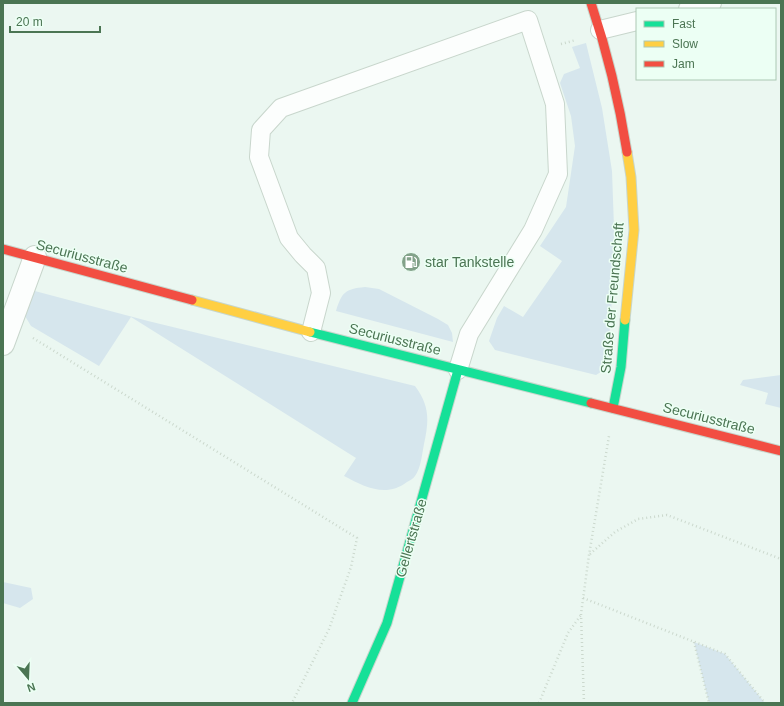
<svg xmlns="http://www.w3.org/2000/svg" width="784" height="706" viewBox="0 0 784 706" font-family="Helvetica,sans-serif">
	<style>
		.green { fill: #d6e6ed }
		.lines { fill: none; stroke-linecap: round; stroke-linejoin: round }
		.lane-casing { stroke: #c8d6cc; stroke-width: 20 }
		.street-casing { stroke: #c8d6cc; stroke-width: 24 }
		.fast-casing { stroke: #c7d6cc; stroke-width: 11 }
		.slow-casing { stroke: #c7d6cc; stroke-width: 11 }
		.jam-casing { stroke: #c7d6cc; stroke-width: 11 }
		.path { stroke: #cbd8cd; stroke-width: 2.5; stroke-dasharray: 1 3; stroke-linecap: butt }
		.lane { stroke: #fcfefd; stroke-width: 18 }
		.street { stroke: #fcfefd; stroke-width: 22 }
		.fast { stroke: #16e098; stroke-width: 9 }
		.slow { stroke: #ffcf43; stroke-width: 9 }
		.jam { stroke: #f24e42; stroke-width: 9 }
		.labels { text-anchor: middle; stroke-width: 3; stroke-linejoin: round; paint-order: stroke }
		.street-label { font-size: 14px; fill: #4b7553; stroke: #ecfff4 }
		.poi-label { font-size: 14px; fill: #4b7553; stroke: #ecfff4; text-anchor: start }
	</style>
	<rect width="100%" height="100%" fill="#ebf7f1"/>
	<!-- green -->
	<path class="green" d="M 586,43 L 602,108 L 612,171 L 615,256 L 607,368 L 596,375 L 495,350 L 489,341 L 497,318 L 504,306 L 523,317 L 562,261 L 540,246 L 566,207 L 575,146 L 571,116 L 560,83 L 564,74 L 580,68 L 572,47 Z
		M 365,287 L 379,289 L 438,319 L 448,325 L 452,333 L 453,342 L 336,311 C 342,292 345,289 365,287 Z
		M 31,290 L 148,321 L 415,386 C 430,406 429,421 424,444 C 422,454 421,468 415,476 C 413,479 410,480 407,482 C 386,498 365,487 344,476 L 356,458 L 131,317 L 99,366 L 31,326 L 22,311 Z
		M 781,375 L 781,408 L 765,404 L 768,393 L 740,385 L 743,380 Z
		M 3,582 L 31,588 L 33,599 L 20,608 L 3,603 Z
		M 694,642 L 725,654 L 765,703 L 709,703 Z"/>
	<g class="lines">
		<!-- lane casing -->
		<g class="lane-casing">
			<path id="lane" d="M 688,9 L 712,3
				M 600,30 L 637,21
				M 311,332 L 321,293 L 316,268 L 303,255 L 289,238 L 259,157 L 261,130 L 281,108 L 528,20 L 555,104 L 558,174 L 533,230 L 469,334 L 458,370"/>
		</g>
		<!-- street casing -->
		<g class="street-casing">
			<path id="street" d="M 3,344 L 35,257"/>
		</g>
		<!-- fast casing -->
		<g class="fast-casing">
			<path id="fast" d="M 310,332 L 591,403
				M 613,408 L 621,367 L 625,320
				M 352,703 L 387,623 L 458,370"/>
		</g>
		<!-- slow casing -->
		<g class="slow-casing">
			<path id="slow" d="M 192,300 L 310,332
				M 625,320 L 634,230 L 631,177 L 627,152"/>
		</g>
		<!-- jam casing -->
		<g class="jam-casing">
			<path id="jam" d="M 591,3 C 607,51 619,101 627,152
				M 3,249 L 192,300
				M 591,403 L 781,451"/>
		</g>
		<!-- path -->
		<path class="path" d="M 561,44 L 576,40
			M 33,338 L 357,538 L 351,567 L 329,629 L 292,703
			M 590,554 L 615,532 L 638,519 L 667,515 L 781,559
			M 583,598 L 725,654 L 765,703
			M 694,642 L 709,703
			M 539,703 L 568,633 L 581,615
			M 584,703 L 581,614 L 589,555 L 609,436"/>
		<!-- lane -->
		<use href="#lane" class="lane"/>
		<!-- street -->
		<use href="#street" class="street"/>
		<!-- fast -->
		<use href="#fast" class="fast"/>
		<!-- slow -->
		<use href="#slow" class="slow"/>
		<!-- jam -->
		<use href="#jam" class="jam"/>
	</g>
	<!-- icons -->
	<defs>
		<g id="fuel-disc" transform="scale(1)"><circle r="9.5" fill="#83a28a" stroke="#ecfff4"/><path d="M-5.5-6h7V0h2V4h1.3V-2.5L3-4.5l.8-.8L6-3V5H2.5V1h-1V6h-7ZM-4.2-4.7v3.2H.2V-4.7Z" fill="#fff"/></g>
	</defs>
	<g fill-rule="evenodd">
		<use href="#fuel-disc" x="411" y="262"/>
	</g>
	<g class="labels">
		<!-- street labels -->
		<g class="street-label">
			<text transform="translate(82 256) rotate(15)" y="5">Securiusstraße</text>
			<text transform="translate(612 298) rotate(-85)" y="5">Straße der Freundschaft</text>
			<text transform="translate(395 339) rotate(14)" y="5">Securiusstraße</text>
			<text transform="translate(709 418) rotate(14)" y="5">Securiusstraße</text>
			<text transform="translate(411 538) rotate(-74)" y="5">Gellertstraße</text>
		</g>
		<!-- poi labels -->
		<g class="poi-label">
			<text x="425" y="267">star Tankstelle</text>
		</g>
	</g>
	<!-- border -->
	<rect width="784" height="706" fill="none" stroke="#4b7553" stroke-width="8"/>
	<!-- legend -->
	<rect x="636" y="8" width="140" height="72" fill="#ecfff4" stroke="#acc8b4"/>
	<rect x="644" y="21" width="20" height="6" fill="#16e098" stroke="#acc8b4"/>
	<text x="672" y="28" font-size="12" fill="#4b7553">Fast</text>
	<rect x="644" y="41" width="20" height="6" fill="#ffcf43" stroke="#acc8b4"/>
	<text x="672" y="48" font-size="12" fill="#4b7553">Slow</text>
	<rect x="644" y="61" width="20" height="6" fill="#f24e42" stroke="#acc8b4"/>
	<text x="672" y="68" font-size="12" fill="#4b7553">Jam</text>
	<!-- north arrow -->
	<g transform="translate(28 678) rotate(161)" stroke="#ecfff4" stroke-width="3" paint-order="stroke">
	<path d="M0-3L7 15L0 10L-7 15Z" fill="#4b7553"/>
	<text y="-6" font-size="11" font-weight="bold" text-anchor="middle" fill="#4b7553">N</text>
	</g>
	<!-- scale -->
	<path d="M10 26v6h90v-6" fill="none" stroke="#4b7553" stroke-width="2"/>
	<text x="16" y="26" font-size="12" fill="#4b7553" stroke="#ecfff4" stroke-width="3" paint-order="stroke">20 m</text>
</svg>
